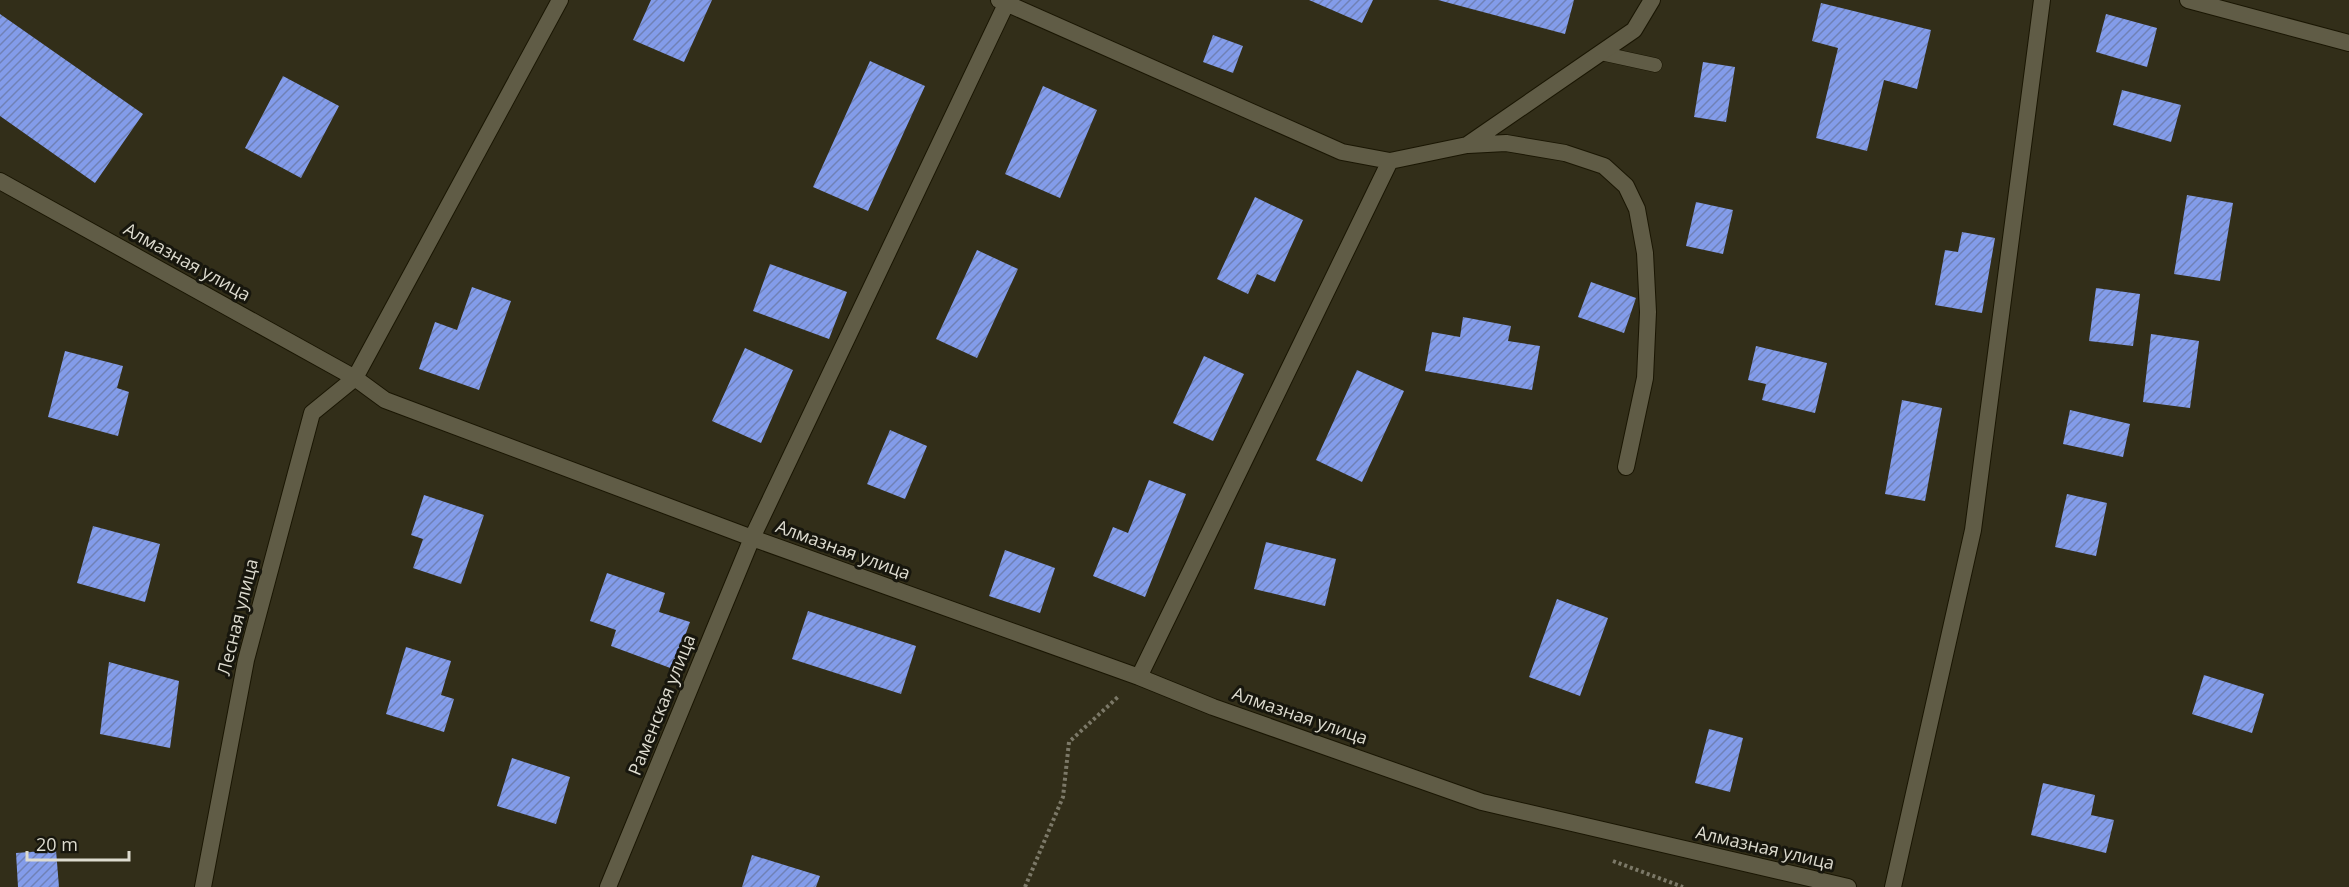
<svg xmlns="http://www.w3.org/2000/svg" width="2349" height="887" viewBox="0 0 2349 887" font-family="'Open Sans',sans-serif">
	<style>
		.building { fill: url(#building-hatch) }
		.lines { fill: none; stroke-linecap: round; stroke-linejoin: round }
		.service-casing { stroke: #1a1603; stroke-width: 15 }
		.minor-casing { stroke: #1a1603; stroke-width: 18 }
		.path { stroke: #7c7968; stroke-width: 4; stroke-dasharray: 3 3; stroke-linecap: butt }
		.service { stroke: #605c46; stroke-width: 14 }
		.minor { stroke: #605c46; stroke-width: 16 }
		.labels { text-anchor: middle; stroke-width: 6; stroke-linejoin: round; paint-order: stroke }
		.street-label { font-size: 18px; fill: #dddbcf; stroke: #17160d }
	</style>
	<defs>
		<pattern id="building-hatch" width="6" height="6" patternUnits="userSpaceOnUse" patternTransform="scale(1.5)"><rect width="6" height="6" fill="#839cea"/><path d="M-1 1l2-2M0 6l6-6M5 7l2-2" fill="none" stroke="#7081b6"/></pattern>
	</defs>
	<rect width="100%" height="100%" fill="#322e19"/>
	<!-- building -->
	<path class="building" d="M 651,0 L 712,0 L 684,62 L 633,40 Z
		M 1309,0 L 1373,0 L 1362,23 Z
		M 1438,0 L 1574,0 L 1565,34 Z
		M 1821,3 L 1931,30 L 1917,89 L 1884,80 L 1867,151 L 1816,138 L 1838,48 L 1812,41 Z
		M 0,14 L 143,114 L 95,183 L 0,116 Z
		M 2106,14 L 2157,28 L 2147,67 L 2096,52 Z
		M 1213,35 L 1243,46 L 1233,73 L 1203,62 Z
		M 870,61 L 925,86 L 868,211 L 813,187 Z
		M 1703,62 L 1735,67 L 1726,122 L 1694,117 Z
		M 283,76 L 339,106 L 301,178 L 245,148 Z
		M 1043,86 L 1097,110 L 1060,198 L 1005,174 Z
		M 2122,90 L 2181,105 L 2171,142 L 2113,125 Z
		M 2187,195 L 2233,203 L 2220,281 L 2174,274 Z
		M 1255,197 L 1303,220 L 1275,282 L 1257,274 L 1248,294 L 1217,279 Z
		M 1696,202 L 1733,210 L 1723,254 L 1686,246 Z
		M 1962,232 L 1995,238 L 1982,313 L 1935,305 L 1945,250 L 1958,252 Z
		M 977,250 L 1018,269 L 977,358 L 936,339 Z
		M 770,264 L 847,292 L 829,339 L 753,311 Z
		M 1591,282 L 1636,298 L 1624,333 L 1578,317 Z
		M 472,287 L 511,301 L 479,390 L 419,369 L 435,322 L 457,330 Z
		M 2096,288 L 2140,294 L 2133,346 L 2089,341 Z
		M 1463,317 L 1511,326 L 1508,341 L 1540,346 L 1532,390 L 1425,371 L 1432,332 L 1460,337 Z
		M 2151,334 L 2199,341 L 2190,408 L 2143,402 Z
		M 1756,346 L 1827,363 L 1815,413 L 1762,400 L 1766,384 L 1748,380 Z
		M 745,348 L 793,370 L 761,443 L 712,421 Z
		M 65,351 L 123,366 L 117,388 L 129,392 L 118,436 L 48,417 Z
		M 1204,356 L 1244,374 L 1213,441 L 1173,423 Z
		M 1357,370 L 1404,391 L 1362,482 L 1316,460 Z
		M 1902,400 L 1942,408 L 1925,501 L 1885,494 Z
		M 2070,410 L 2130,424 L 2123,457 L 2063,444 Z
		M 890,430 L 927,446 L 905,499 L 867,484 Z
		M 1149,480 L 1186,494 L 1145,597 L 1093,576 L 1113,527 L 1128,533 Z
		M 2067,494 L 2107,503 L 2096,556 L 2055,547 Z
		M 424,495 L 484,515 L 461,584 L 413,568 L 423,539 L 411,535 Z
		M 93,526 L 160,544 L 145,602 L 77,583 Z
		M 1266,542 L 1336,559 L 1325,606 L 1254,589 Z
		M 1005,550 L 1055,568 L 1040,613 L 989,596 Z
		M 607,573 L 665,593 L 659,612 L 690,622 L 673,669 L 611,646 L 616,630 L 590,621 Z
		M 1557,599 L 1608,618 L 1580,696 L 1529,677 Z
		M 808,611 L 916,646 L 901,694 L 792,659 Z
		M 406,647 L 451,661 L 441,695 L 454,699 L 444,732 L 386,714 Z
		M 109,662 L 179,681 L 170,748 L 100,734 Z
		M 2204,675 L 2264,694 L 2252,733 L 2192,714 Z
		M 1709,729 L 1743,738 L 1730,792 L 1695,783 Z
		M 512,758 L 570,777 L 556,824 L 497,806 Z
		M 2043,783 L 2095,795 L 2091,815 L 2114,820 L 2106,853 L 2031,835 Z
		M 56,850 L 59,887 L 18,887 L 16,853 Z
		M 752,855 L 820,876 L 816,887 L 742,887 Z"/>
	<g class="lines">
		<!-- service casing -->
		<g class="service-casing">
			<path id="service" d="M 1600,53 L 1655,65"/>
		</g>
		<!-- minor casing -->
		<g class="minor-casing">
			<path id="minor" d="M 999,0 L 1342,152 L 1390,161 L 1467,145 L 1634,30 L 1652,0
				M 2188,0 L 2349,43
				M 1468,145 L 1506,143 L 1565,153 L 1604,166 L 1626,186 L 1637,209 L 1645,253 L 1648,312 L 1645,378 L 1626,467
				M 0,181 L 355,378 L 385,400 L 752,538 L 1139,677 L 1213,707 L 1482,802 L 1848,887
				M 1139,677 L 1390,161
				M 203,887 L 246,660 L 312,413 L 355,378 L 560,0
				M 608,887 L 752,538 L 1008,0
				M 1893,887 L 1973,530 L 2042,0"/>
		</g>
		<!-- path -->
		<path class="path" d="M 1613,861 L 1683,887
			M 1025,887 L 1063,797 L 1069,742 L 1119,696"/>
		<!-- service -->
		<use href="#service" class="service"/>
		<!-- minor -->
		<use href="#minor" class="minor"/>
	</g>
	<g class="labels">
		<!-- street labels -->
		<g class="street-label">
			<text transform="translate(187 262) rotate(29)" y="6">Алмазная улица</text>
			<text transform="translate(843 550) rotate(20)" y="6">Алмазная улица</text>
			<text transform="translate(238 617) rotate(-76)" y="6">Лесная улица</text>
			<text transform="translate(662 705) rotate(-68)" y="6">Раменская улица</text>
			<text transform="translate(1300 716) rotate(19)" y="6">Алмазная улица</text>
			<text transform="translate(1765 848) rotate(13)" y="6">Алмазная улица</text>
		</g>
	</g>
	<!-- scale -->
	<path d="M27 851v9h102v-9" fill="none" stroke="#dddbcf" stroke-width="3"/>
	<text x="36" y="851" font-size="18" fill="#dddbcf" stroke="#17160d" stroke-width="4.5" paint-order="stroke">20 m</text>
</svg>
